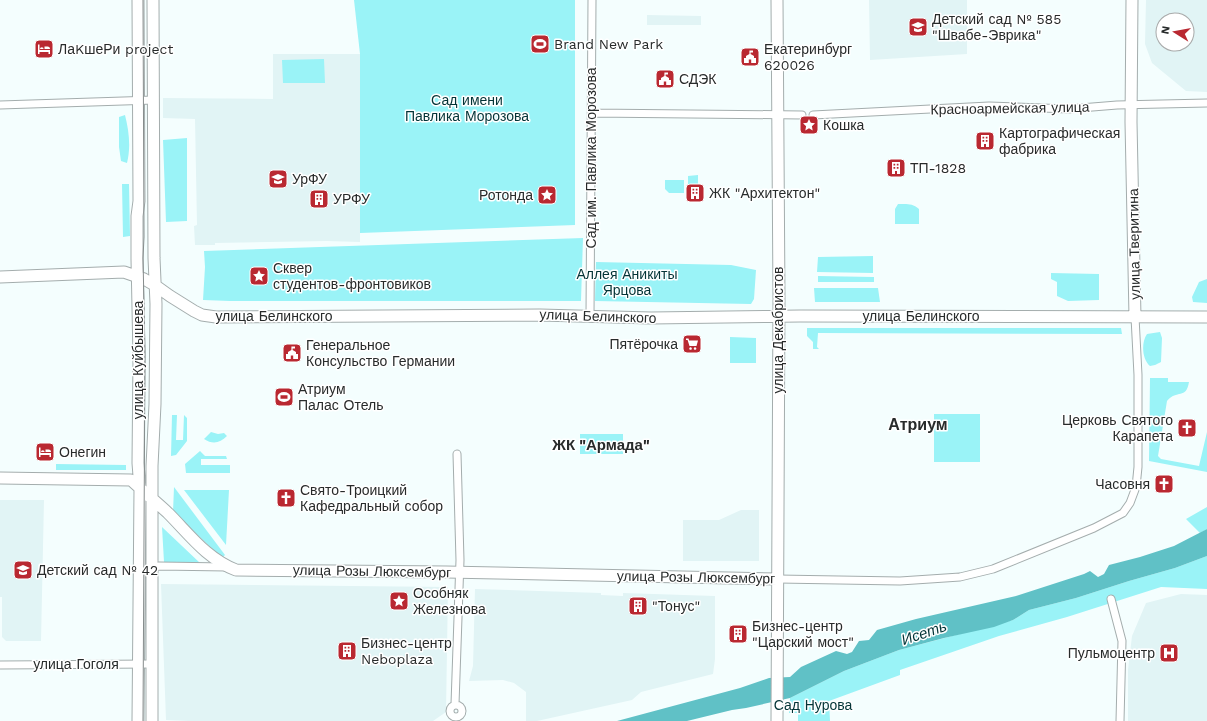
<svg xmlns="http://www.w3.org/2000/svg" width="1207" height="721" viewBox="0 0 1207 721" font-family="'Work Sans',sans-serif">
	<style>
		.built { fill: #e1f4f5; fill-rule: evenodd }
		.green { fill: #9af3f7 }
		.water { fill: #60c1c6 }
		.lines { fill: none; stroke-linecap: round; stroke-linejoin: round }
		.street-casing { stroke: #a4adad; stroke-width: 9 }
		.secondary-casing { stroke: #a4adad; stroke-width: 13 }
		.street { stroke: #fff; stroke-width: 7 }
		.secondary { stroke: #fff; stroke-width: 11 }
		.tram { stroke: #868c8c; stroke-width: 1 }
		.labels { text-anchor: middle; stroke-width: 3; stroke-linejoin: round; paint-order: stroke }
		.poi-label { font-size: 14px; fill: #282b2b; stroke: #fff; text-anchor: start }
		.park-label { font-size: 14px; fill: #033437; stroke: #fff }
		.street-label { font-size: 14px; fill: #282b2b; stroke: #fff }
		.neighbourhood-label { font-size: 15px; font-weight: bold; fill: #282b2b; stroke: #fff }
		.water-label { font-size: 15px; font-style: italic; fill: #023336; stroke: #fff }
		.quarter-label { font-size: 16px; font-weight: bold; fill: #282b2b; stroke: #fff }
	</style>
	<rect width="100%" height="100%" fill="#f4fefe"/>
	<!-- built -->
	<path class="built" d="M 869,0 L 967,0 L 967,54 L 870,60 Z
		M 1146,0 L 1207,0 L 1207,92 L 1186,91 L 1152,63 L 1145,44 ZM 1163,20 L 1187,20 L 1187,44 L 1163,44 Z
		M 647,15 L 701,16 L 701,25 L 647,25 Z
		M 273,54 L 360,54 L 360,242 L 327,241 L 215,243 L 215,245 L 195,245 L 194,226 L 197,225 L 195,119 L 163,118 L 163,98 L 273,99 Z
		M 0,500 L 44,500 L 41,641 L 6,641 L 2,637 L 2,597 L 0,597 Z
		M 741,510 L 759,510 L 759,561 L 683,561 L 683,520 L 719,520 Z
		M 161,584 L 448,587 L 446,712 L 433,721 L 189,721 L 166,720 Z
		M 475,589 L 601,593 L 601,595 L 623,596 L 623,593 L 715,596 L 715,659 L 713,674 L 641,692 L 632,700 L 537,721 L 526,721 L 526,692 L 514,683 L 503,680 L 469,681 L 473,666 Z
		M 1181,594 L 1207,595 L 1207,721 L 1128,721 L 1128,670 L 1132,636 L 1146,603 Z"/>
	<!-- green -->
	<path class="green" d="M 354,0 L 575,0 L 575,225 L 360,233 L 360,54 Z
		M 324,59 L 325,83 L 283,83 L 282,60 Z
		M 125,115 C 129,131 131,147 127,163 L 121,161 L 119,147 L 119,117 Z
		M 187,138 L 187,221 L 166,222 L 163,140 Z
		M 698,175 L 698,196 L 688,196 L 688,176 Z
		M 665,180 L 684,180 L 684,193 L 669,193 L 665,189 Z
		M 122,184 L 129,184 L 130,236 L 123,237 Z
		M 898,204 C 907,204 912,203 919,209 L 919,224 L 895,224 L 895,209 Z
		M 583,238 L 581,301 L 230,301 L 203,300 L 205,267 L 204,251 Z
		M 873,256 L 873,273 L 817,272 L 818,257 Z
		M 596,262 L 731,265 L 756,270 L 754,299 L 751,304 L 595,301 Z
		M 1051,273 L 1099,274 L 1099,300 L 1068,301 L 1057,296 L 1057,282 L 1051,279 Z
		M 818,276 L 874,277 L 874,282 L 818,282 Z
		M 1207,279 L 1207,303 L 1193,302 L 1192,297 L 1199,282 Z
		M 814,288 L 878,288 L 880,302 L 815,302 Z
		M 807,328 L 1121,328 L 1122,334 L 818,333 L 817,347 L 819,349 L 813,349 L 813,342 L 807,336 Z
		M 1160,332 L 1162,338 L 1161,362 L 1155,365 L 1150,366 C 1142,359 1141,343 1147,334 Z
		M 730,337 L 756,338 L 756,363 L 730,363 Z
		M 1150,378 L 1168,378 L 1168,382 L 1189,382 C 1186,400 1177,389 1167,401 L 1158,456 L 1161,459 L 1199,466 L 1207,432 L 1207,472 L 1149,461 Z
		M 934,414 L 980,414 L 980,462 L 934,462 Z
		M 172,415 L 177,415 L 176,440 L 183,440 L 184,415 L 187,418 L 187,441 L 176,455 L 171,456 Z
		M 211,432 L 218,434 L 224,433 L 227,436 C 220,443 213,445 204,439 Z
		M 580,434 L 623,434 L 623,454 L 580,454 Z
		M 200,451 L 205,456 L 226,456 L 227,459 L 201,459 L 201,465 L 230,465 L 230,473 L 186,473 L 185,464 Z
		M 56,464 L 126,465 L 126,470 L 56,470 Z
		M 174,487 L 225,555 L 222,558 L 173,512 Z
		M 184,490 L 229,490 L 226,545 Z
		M 1207,507 L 1207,529 L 1200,533 L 1186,519 Z
		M 162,527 L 200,563 L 164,562 Z
		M 1207,556 L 1207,589 L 1161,587 L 1067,617 L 999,636 L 900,670 L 900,675 L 829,701 L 830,721 L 798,721 L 798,713 L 789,713 L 790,698 L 844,671 L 899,650 L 1013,620 L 1029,610 L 1076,598 L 1129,581 L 1175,568 Z"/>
	<!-- water -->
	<path class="water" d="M 1207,529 L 1207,556 L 1175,568 L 1129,581 L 1076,598 L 1029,610 L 1013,620 L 994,627 L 944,638 L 899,650 L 844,671 L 790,698 L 746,708 L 732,710 L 687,721 L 617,721 L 740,688 L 769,678 L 790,677 L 801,667 L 836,651 L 847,654 L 852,652 L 859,641 L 869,640 L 877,630 L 916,619 L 1016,596 L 1084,574 L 1090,571 L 1098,577 L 1104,574 L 1109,565 L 1140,557 L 1174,546 Z"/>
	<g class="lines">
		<!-- street casing -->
		<g class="street-casing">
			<path id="street" d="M 0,105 L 154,100
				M 592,113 L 802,115
				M 813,115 L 989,106 L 1068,109 L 1117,105 L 1207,103
				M 590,317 L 592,0
				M 151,567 L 159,566 L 227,567
				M 778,579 L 900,581 L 960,577 L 993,569 L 1094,528 L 1123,513 L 1130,503 L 1136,487 L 1138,467 L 1138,375 L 1135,317
				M 1111,599 L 1122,641 L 1120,721
				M 0,665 L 152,664
				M 455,704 L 460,560 L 457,454
				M450 711a6 6 0 1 1 12 0a6 6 0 1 1-12 0Z"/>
		</g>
		<!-- secondary casing -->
		<g class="secondary-casing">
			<path id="secondary" d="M 138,0 L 139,201 L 137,216 L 137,259 L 139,357 L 138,463 L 140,489 L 138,721
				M 777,0 L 779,299 L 777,721
				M 1132,0 L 1131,122 L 1135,317
				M 0,277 L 124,272 L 144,279 L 156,286 L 170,296 L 194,311 L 202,315 L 216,317 L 540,315 L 651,318 L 800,316 L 1207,317
				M 0,478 L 131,480 C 143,491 156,502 168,513 C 189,534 207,559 236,570 L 446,572 L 778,579
				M 152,721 L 152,466 L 155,404 L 156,304 L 154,258 L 153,0"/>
		</g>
		<!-- street -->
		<use href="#street" class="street"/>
		<!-- secondary -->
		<use href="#secondary" class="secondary"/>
		<!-- tram -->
		<path class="tram" d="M 143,0 L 144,237 L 143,258 L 145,352 L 143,721"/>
	</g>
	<!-- icons -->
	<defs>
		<g id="school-square" transform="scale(1)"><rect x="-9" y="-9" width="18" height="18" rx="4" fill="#b92831" stroke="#fff"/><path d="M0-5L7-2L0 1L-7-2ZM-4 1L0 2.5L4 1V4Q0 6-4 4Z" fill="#fff"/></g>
		<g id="stadium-square" transform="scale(1)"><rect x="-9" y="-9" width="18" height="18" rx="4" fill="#b92831" stroke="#fff"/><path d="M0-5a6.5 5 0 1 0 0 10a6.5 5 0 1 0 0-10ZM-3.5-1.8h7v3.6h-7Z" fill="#fff"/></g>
		<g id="hotel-square" transform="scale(1)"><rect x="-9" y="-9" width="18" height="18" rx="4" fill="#b92831" stroke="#fff"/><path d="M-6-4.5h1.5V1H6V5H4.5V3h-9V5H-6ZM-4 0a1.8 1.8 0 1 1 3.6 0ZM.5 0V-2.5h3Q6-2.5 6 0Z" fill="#fff"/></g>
		<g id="civic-square" transform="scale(1)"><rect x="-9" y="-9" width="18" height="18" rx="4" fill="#b92831" stroke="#fff"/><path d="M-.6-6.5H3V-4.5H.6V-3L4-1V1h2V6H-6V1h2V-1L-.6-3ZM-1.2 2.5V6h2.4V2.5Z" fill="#fff"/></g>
		<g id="sight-square" transform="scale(1)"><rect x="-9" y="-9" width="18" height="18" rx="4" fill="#b92831" stroke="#fff"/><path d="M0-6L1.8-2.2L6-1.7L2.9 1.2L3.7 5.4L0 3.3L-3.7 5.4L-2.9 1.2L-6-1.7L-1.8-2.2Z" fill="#fff"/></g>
		<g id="building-square" transform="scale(1)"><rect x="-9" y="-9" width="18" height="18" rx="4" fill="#b92831" stroke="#fff"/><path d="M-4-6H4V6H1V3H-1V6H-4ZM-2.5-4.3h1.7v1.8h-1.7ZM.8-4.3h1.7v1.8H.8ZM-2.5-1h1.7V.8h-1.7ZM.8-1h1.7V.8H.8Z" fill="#fff"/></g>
		<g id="university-square" transform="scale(1)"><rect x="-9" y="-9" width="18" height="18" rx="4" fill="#b92831" stroke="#fff"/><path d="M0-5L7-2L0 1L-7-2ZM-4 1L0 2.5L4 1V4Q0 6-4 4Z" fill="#fff"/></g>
		<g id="supermarket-square" transform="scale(1)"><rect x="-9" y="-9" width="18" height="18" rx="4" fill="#b92831" stroke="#fff"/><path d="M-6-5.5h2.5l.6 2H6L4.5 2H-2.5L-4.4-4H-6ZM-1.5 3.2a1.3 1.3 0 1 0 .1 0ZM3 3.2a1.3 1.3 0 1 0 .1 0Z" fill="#fff"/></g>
		<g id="church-square" transform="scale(1)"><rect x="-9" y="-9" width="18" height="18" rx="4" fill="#b92831" stroke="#fff"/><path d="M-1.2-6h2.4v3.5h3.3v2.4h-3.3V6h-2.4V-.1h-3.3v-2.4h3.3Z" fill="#fff"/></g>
		<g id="hospital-square" transform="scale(1)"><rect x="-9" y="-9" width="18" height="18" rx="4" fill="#b92831" stroke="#fff"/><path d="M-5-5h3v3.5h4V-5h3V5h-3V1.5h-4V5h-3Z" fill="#fff"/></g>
	</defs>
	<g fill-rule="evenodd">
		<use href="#school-square" x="918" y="27"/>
		<use href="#stadium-square" x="540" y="44"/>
		<use href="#hotel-square" x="44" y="49"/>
		<use href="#civic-square" x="750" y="57"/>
		<use href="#civic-square" x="665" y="79"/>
		<use href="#sight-square" x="809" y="125"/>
		<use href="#building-square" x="985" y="141"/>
		<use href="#building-square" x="896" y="168"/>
		<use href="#university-square" x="278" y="179"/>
		<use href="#building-square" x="695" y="193"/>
		<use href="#sight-square" x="547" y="195"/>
		<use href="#building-square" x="319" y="199"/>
		<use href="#sight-square" x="259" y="276"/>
		<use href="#supermarket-square" x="692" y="344"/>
		<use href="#civic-square" x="292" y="353"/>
		<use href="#stadium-square" x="284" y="397"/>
		<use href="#church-square" x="1187" y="428"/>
		<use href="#hotel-square" x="45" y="452"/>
		<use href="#church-square" x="1164" y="484"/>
		<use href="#church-square" x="286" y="498"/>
		<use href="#school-square" x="23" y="570"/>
		<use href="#sight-square" x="399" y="601"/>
		<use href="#building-square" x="638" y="606"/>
		<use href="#building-square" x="738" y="634"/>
		<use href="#building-square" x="347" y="651"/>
		<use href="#hospital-square" x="1169" y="653"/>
	</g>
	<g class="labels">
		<!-- poi labels -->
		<g class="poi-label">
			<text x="932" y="24">Детский сад № 585<tspan x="932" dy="16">"Швабе-Эврика"</tspan></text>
			<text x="554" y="49">Brand New Park</text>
			<text x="58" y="54">ЛаKшеРи project</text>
			<text x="764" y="54">Екатеринбург<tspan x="764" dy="16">620026</tspan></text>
			<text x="679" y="84">СДЭК</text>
			<text x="823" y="130">Кошка</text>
			<text x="999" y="138">Картографическая<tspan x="999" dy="16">фабрика</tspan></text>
			<text x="910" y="173">ТП-1828</text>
			<text x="292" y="184">УрФУ</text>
			<text x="709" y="198">ЖК "Архитектон"</text>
			<text x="533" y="200" text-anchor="end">Ротонда</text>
			<text x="333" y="204">УРФУ</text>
			<text x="273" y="273">Сквер<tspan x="273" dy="16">студентов-фронтовиков</tspan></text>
			<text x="678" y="349" text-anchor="end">Пятёрочка</text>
			<text x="306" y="350">Генеральное<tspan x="306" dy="16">Консульство Германии</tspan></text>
			<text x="298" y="394">Атриум<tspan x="298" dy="16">Палас Отель</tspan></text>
			<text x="1173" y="425" text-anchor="end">Церковь Святого<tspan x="1173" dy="16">Карапета</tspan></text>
			<text x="59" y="457">Онегин</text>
			<text x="1150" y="489" text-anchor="end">Часовня</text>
			<text x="300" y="495">Свято-Троицкий<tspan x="300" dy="16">Кафедральный собор</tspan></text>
			<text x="37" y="575">Детский сад № 42</text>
			<text x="413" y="598">Особняк<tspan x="413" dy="16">Железнова</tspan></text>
			<text x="652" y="611">"Тонус"</text>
			<text x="752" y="631">Бизнес-центр<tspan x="752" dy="16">"Царский мост"</tspan></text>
			<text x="361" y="648">Бизнес-центр<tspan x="361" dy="16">Neboplaza</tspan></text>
			<text x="1155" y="658" text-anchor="end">Пульмоцентр</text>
		</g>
		<!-- park labels -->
		<g class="park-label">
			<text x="467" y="105">Сад имени<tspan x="467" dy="16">Павлика Морозова</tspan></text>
			<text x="627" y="279">Аллея Аникиты<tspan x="627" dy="16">Ярцова</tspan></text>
			<text x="813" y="710">Сад Нурова</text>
		</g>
		<!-- street labels -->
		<g class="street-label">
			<text transform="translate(1010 108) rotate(-1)" y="5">Красноармейская улица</text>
			<text transform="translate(591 158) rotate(-90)" y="5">Сад им. Павлика Морозова</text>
			<text transform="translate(1134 244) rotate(-91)" y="5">улица Тверитина</text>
			<text x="274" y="321">улица Белинского</text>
			<text transform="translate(598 316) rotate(2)" y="5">улица Белинского</text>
			<text x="921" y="321">улица Белинского</text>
			<text transform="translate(778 330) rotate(-90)" y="5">улица Декабристов</text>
			<text transform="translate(138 360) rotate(-90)" y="5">улица Куйбышева</text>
			<text transform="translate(372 571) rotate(1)" y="5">улица Розы Люксембург</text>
			<text transform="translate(696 577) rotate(1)" y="5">улица Розы Люксембург</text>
			<text x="76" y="669">улица Гоголя</text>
		</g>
		<!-- neighbourhood labels -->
		<g class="neighbourhood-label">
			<text x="601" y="450">ЖК "Армада"</text>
		</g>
		<!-- water labels -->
		<g class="water-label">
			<text transform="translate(924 633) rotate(-19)" y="5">Исеть</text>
		</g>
		<!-- quarter labels -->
		<g class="quarter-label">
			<text x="918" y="430">Атриум</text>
		</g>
	</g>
	<!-- north arrow -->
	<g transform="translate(1175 32) rotate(281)"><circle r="19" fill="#ffffff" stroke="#a9aaaa"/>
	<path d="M0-3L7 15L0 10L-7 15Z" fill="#b92831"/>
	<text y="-6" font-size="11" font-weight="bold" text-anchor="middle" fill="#282b2b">N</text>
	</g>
</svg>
